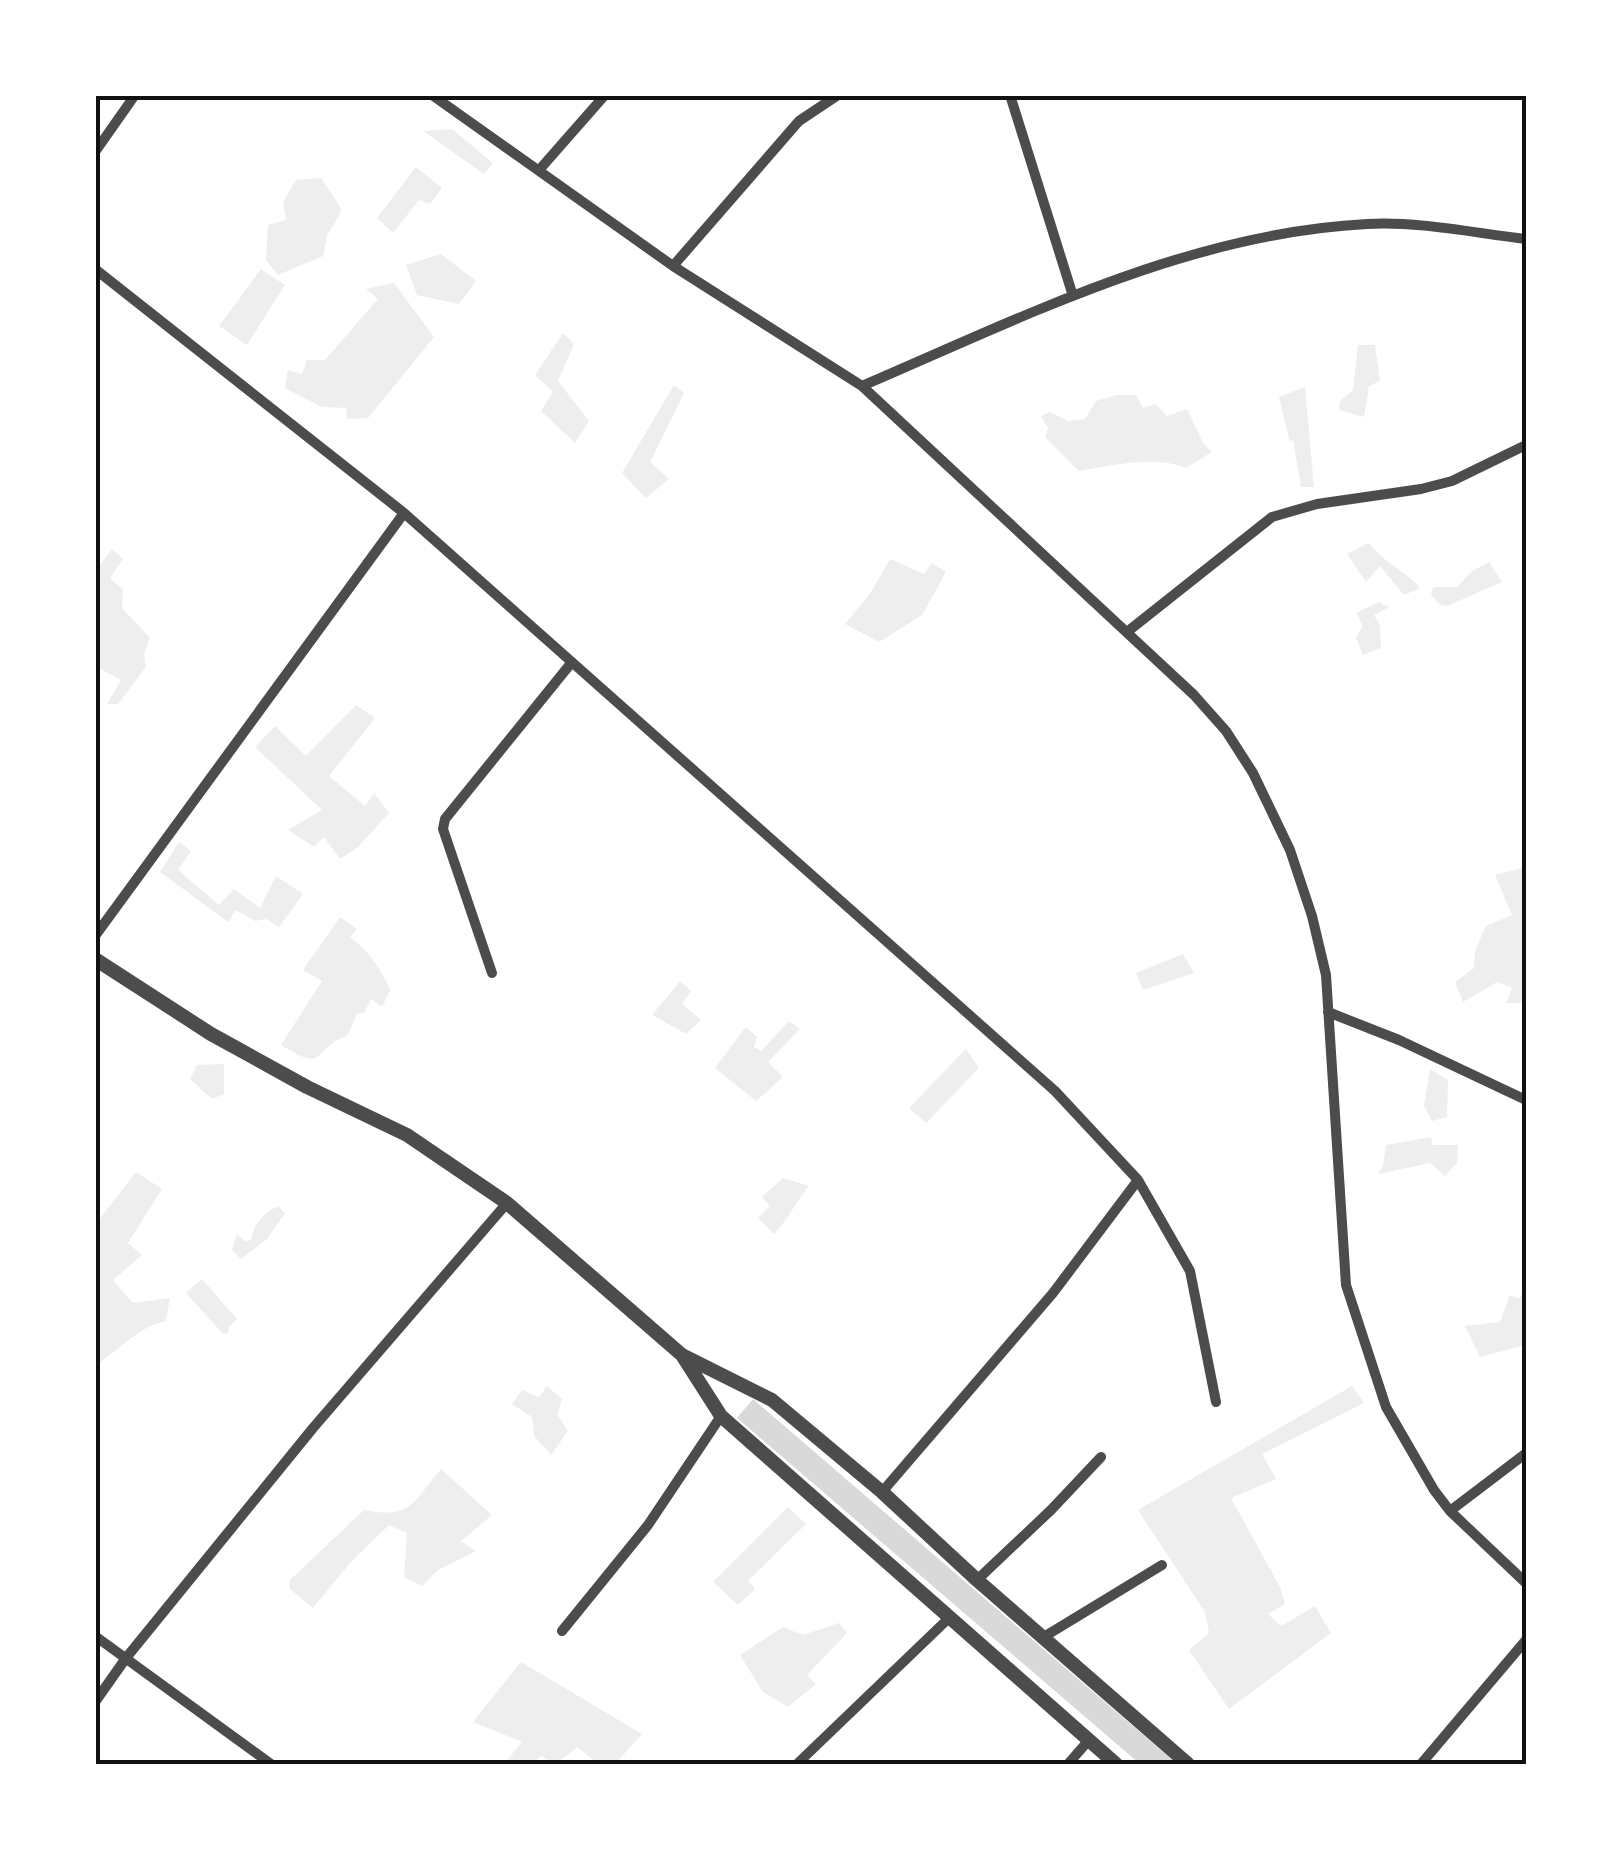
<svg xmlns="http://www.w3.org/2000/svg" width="1621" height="1859" viewBox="0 0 1621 1859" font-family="'Source Sans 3',sans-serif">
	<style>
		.green { fill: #eee }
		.water { fill: #d9d9d9 }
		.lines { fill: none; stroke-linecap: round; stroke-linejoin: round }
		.minor { stroke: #4c4c4c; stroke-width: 10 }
		.tertiary { stroke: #4c4c4c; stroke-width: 14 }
		.neatline { fill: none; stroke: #111; stroke-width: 4 }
	</style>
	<rect width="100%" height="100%" fill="#fff"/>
	<!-- green -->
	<path class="green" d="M 452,129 L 493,163 L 484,174 L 423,131 Z
		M 416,167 L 442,188 L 430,204 L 419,200 L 393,233 L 377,218 Z
		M 321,178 L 342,210 L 327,236 L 323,256 L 278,275 L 266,260 L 268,225 L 286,220 L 283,202 L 296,180 Z
		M 441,254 L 476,281 L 459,304 L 417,295 L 406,265 Z
		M 261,269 L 285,285 L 247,345 L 219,326 Z
		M 394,283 L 434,337 L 368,418 L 347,419 L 346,408 L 322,407 L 285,388 L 288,370 L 302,374 L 307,360 L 325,360 L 378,299 L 366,289 Z
		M 563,333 L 574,344 L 558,381 L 589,421 L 575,443 L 541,411 L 553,392 L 535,375 Z
		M 1358,345 L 1375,345 L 1380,381 L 1369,386 L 1364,417 L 1339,410 L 1340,401 L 1353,390 Z
		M 674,385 L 684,393 L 650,462 L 669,479 L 646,498 L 622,473 Z
		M 1305,387 L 1314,487 L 1301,487 L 1293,440 L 1290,442 L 1279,397 Z
		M 1117,395 L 1136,395 L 1143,408 L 1156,404 L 1167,416 L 1187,409 L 1203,443 L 1212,452 L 1186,468 C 1158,456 1110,465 1079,471 L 1045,437 L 1048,428 L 1041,416 L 1050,412 L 1068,421 L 1085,419 L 1096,401 Z
		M 1369,543 C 1385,564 1404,569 1420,588 L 1404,595 L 1380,566 L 1366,582 L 1347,554 Z
		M 112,549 L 123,559 L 110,578 L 123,590 L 122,608 L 150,638 L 144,653 L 146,667 L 118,704 L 107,704 L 121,680 L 95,666 L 95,572 Z
		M 890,559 L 924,574 L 932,563 L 946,572 L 922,615 L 879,642 L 845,624 L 870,594 Z
		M 1489,562 L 1502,582 L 1447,606 L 1440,605 L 1431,595 L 1433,587 L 1457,587 L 1471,572 Z
		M 1379,602 L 1389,607 L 1374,615 L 1380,625 L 1381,648 L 1363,655 L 1356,638 L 1363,626 L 1356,613 Z
		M 356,705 L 375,718 L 329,776 L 365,806 L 374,793 L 389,813 L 358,847 L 340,859 L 324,837 L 314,847 L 288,830 L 322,810 L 255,747 L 275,726 L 306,756 Z
		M 179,842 L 191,851 L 178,870 L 219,905 L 234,889 L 260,908 L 276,876 L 303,894 L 279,927 L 266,919 L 255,921 L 236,910 L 228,922 L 160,872 Z
		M 1526,867 L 1526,994 L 1520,1003 L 1506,1003 L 1512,988 L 1497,982 L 1463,1002 L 1455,982 L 1474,968 L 1475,951 L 1486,926 L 1512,915 L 1495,875 Z
		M 340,917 L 357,929 L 350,937 C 369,951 380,968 390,990 L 382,1007 L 371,999 L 364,1013 L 357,1014 L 347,1036 C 310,1048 329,1075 281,1045 L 322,981 L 303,970 Z
		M 1183,954 L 1194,973 L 1143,990 L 1136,973 Z
		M 680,981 L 691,991 L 682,1004 L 701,1020 L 686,1034 L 652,1015 Z
		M 789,1021 L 800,1029 L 768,1062 L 783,1077 L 756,1101 L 715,1068 L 746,1027 L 757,1037 L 754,1047 L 761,1051 Z
		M 966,1049 L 979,1068 L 926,1123 L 909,1108 Z
		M 224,1064 L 224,1094 L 212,1099 L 190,1079 L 197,1065 Z
		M 1430,1069 L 1448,1080 L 1447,1117 L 1432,1121 L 1424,1105 Z
		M 1431,1137 L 1433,1145 L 1458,1145 L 1457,1163 L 1445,1176 L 1430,1163 L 1378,1174 L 1383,1165 L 1386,1145 Z
		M 136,1172 L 162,1189 L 128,1243 L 142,1255 L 113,1280 L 133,1303 L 170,1298 L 166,1321 C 139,1326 119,1350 95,1366 L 95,1225 Z
		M 783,1178 L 809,1186 C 796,1202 789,1218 774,1234 L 758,1218 L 770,1206 L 762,1197 Z
		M 278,1206 L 285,1213 L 266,1240 L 241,1259 L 232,1250 L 237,1234 L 246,1242 L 252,1239 C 252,1223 265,1213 278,1206 Z
		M 202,1279 L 237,1319 L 229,1327 L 228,1333 L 223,1334 L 186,1293 Z
		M 1526,1286 L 1526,1345 L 1480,1357 L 1465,1326 L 1500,1322 L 1510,1295 L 1519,1299 Z
		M 547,1386 L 562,1399 L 557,1414 L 568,1431 L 551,1455 L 534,1436 L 532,1417 L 512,1404 L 522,1390 L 539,1397 Z
		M 1352,1386 L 1364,1403 L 1262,1454 L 1276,1479 L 1231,1498 L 1280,1587 L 1285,1604 L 1268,1614 L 1281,1626 L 1315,1606 L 1331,1633 L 1229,1709 L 1189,1650 L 1209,1633 L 1205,1612 L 1138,1510 Z
		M 441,1469 L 492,1515 L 461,1541 L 476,1551 L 438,1570 L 422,1586 L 404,1577 L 407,1533 L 389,1525 L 350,1563 L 313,1608 L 289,1588 L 290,1580 L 364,1510 C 412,1519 411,1504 441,1469 Z
		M 788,1507 L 806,1524 L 748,1581 L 755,1589 L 738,1605 L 713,1582 Z
		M 839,1623 L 847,1633 L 807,1675 L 816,1684 L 788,1707 L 763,1692 L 740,1655 L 783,1627 L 803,1635 Z
		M 521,1662 L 642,1734 L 615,1764 L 599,1764 L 577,1747 L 556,1764 L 541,1756 L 531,1764 L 504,1764 L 522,1742 L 473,1722 Z"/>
	<!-- water -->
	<path class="water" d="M 753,1399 L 1177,1764 L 1140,1764 L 737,1418 Z"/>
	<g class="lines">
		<!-- minor -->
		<path class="minor" d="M 432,95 L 673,266 L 862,386 L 1194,695 L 1226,731 L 1253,773 L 1290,850 L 1312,916 L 1326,975 L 1346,1285 L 1386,1407 L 1434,1490 L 1450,1511 L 1526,1583
			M 1010,95 L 1073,296
			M 95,152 L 135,95
			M 540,169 L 605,95
			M 673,266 L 799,121 L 838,95
			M 95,269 L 404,513 L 1055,1091 L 1138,1180 L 1190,1271 L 1216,1402
			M 862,386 C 1023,317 1189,233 1367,224 C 1419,221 1474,233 1526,239
			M 1127,632 L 1272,517 L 1317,504 L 1421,489 L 1452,481 L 1526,445
			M 95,936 L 404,513
			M 492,973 L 443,829 L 445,819 L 572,662
			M 1328,1012 L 1399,1040 L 1526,1100
			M 882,1492 L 1053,1293 L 1138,1180
			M 1450,1511 L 1525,1454
			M 977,1580 L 1051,1510 L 1101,1457
			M 562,1631 L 648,1525 L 721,1416
			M 95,1636 L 271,1764
			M 1042,1638 L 1162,1565
			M 95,1702 L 126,1658 L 313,1428 L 507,1203
			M 797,1764 L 949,1618
			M 1068,1764 L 1089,1740
			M 1421,1764 L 1526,1640"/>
		<!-- tertiary -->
		<path class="tertiary" d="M 95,959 L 211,1034 L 307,1087 L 407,1135 L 507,1203 L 682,1355 L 772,1400 L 882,1492 L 977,1580 L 1188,1764
			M 682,1355 L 721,1416 L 1116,1764"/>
	</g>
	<!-- border -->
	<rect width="1621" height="1859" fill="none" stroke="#ffffff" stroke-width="195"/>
	<rect x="98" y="98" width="1426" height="1664" class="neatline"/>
</svg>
